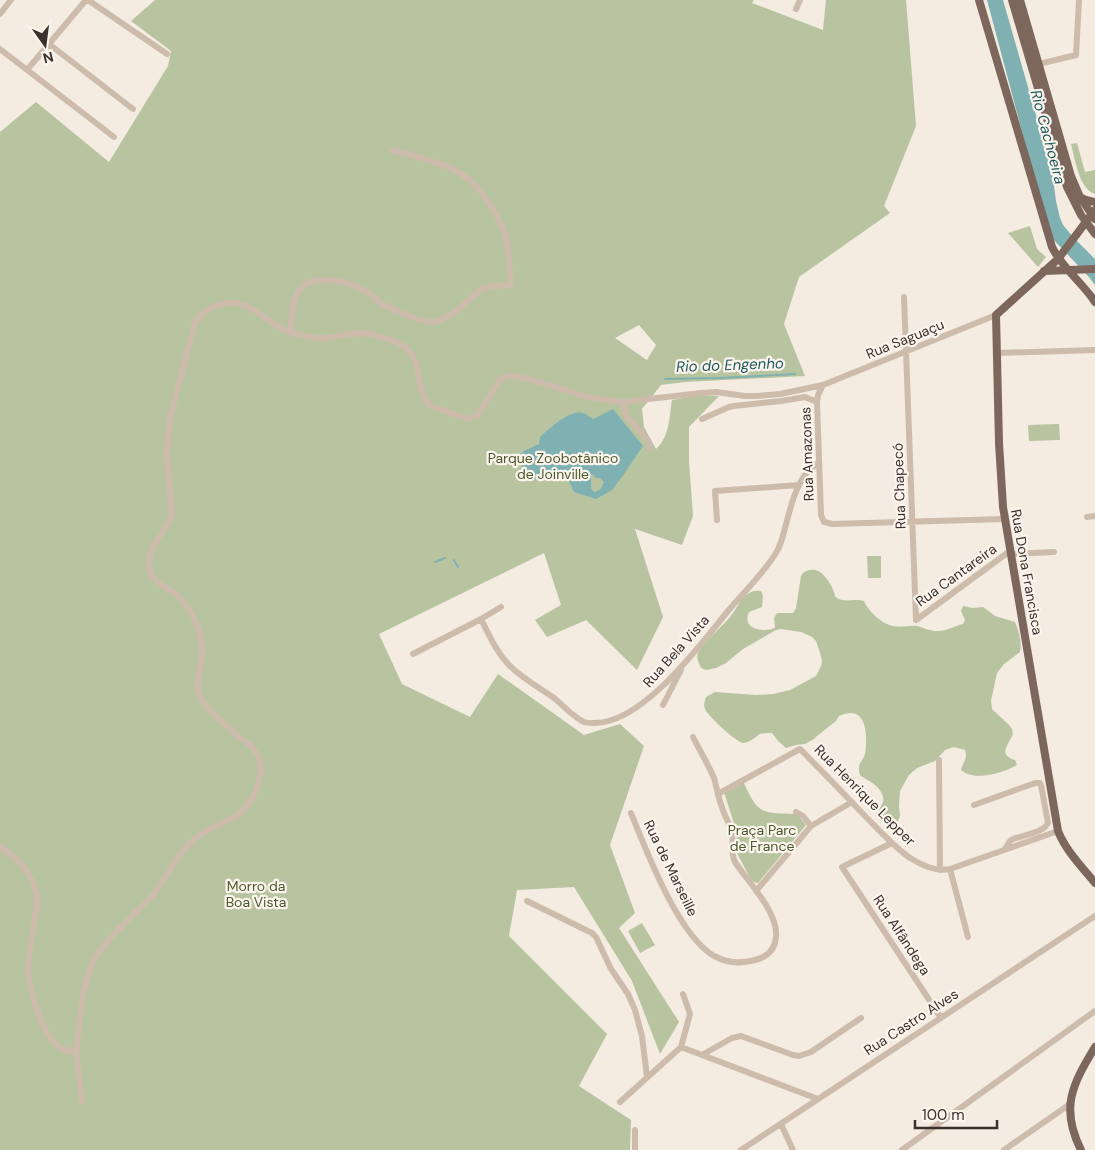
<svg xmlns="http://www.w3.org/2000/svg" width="1095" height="1150" viewBox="0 0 1095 1150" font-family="'DM Sans',sans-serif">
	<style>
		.green { fill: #b8c4a0; fill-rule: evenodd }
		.water { fill: #7fb0b2; fill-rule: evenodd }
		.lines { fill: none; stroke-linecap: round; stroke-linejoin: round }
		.stream { stroke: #7fb0b2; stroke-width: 2 }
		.minor { stroke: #cdbbac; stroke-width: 6 }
		.major { stroke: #7d675c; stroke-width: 8 }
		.labels { text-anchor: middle; stroke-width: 4.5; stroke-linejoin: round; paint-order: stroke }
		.street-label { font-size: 14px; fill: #3b302b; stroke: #fbf5ee }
		.park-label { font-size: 14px; fill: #4a5a2e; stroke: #fbf5ee }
		.water-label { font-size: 15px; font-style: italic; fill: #1f5a5e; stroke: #fbf5ee }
	</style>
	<rect width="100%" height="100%" fill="#f4ebe1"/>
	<!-- green -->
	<path class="green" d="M 155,0 L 754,0 L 752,3 L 823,30 L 826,0 L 906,0 L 916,126 L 884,206 L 890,213 L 799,277 L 784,324 L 805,376 L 685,382 L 661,385 L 642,409 L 644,427 L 656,449 C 670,436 669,418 672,400 L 700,395 L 719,396 L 689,427 L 689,461 L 693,516 L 682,545 L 635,529 L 663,617 L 637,670 L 586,620 L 547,637 L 535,620 L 561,605 L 544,553 L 379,634 L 402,684 L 470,717 L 498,674 L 584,735 L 620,724 L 644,746 L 610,845 L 635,913 L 619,928 L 679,1022 L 660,1054 L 632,981 L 574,887 L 517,890 L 509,936 L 607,1034 L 579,1086 L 631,1120 L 630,1150 L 0,1150 L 0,132 L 36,102 L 109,162 L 168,66 L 171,51 L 131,21 ZM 639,325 L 656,345 L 647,360 L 615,338 Z
		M 1077,143 L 1085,172 L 1095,170 L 1095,194 C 1079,189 1075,159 1071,144 Z
		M 1030,226 L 1037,249 L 1046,257 L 1038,267 L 1008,233 Z
		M 1059,424 L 1060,440 L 1029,441 L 1028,425 Z
		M 867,556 L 881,556 L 881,578 L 868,578 Z
		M 809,570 C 813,570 814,569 818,571 C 825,574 834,588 835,596 C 842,604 853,598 864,601 C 868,611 882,624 893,626 C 901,628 909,625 917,626 C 925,628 931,632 940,631 C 948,630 955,626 963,624 L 965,620 L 961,611 L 963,606 L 973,608 L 983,607 L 995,616 L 1015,622 C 1019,631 1022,643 1020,652 L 1004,664 L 997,673 L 991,701 L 992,709 L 1009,725 L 1012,729 L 1013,734 C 1009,744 997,755 1015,760 L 1017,765 C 1003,773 975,782 961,770 C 963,762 968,759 965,750 L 954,747 L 945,750 L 935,761 L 917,768 L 909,775 L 900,791 L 899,806 L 900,816 L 898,821 C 891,825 876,825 878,812 C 880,805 886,803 882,794 C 878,785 869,781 861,776 C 859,773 859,772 859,768 C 859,762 864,759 865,754 C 868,735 867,703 839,716 L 836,721 L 817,736 L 814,739 L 805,744 L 796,745 L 786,748 L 778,741 L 772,733 C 768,733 764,733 760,734 C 755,737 749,743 743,743 C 736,742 707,715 705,709 C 703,705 705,700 706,697 L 715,692 L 756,695 L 773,694 L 790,690 L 816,676 L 821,666 L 822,662 L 821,656 L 816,641 L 812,637 L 801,632 L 781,629 L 776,630 L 743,649 L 726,663 L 716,668 L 706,670 L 701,668 C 699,663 696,658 698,653 C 704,641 721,628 730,617 C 736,610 739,601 746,595 C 751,591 755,590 761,591 L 763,596 L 762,607 L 749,612 C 741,629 763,633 775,628 L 774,618 L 777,613 L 793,613 L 796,608 L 801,576 L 804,572 Z
		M 743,781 C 758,814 760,813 795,814 L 798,815 L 806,825 L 758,883 L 756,883 L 751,880 L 737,853 L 736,830 L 724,792 Z
		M 642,923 L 655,945 L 640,953 L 628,931 Z"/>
	<!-- water -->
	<path class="water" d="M 987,0 L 1003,0 L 1052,171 L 1056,201 L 1060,218 L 1063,225 L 1074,238 L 1095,259 L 1095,285 L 1089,277 L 1052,238 L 1049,233 Z
		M 613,409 L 643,446 L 624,474 L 612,490 L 596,499 L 574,492 L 565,473 L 553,472 L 540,477 L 540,480 L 533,478 L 530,482 L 520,463 L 519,455 L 524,451 L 539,444 L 540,437 C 549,429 570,409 583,413 C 586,414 590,417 593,419 ZM 591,474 L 594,475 L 595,478 L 600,478 L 604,482 L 600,490 L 594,492 L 591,489 Z"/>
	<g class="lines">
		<!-- stream -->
		<path class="stream" d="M 665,379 L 719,378 L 795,374
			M 454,560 L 458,567
			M 435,562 L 445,558"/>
		<!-- minor -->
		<path class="minor" d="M 88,0 L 167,54
			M 796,9 L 800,0
			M 0,14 L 11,0
			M 49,44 L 133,109
			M 0,49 L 114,137
			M 1039,64 L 1076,55 L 1079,0
			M 27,70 L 86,0
			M 904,297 L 916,620
			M 291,332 C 291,307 293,278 325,280 C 335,280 345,282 355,286 C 359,288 364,290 369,293 C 374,296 378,302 384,305 C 394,310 419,321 430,322 C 448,322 468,301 481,289 L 486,287 L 511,285 C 509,268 510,247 504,231 C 501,223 496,215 492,208 C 485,197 477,185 467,178 C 446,162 417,157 392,150
			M 997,353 L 1095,350
			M 823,385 L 818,395 L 817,402 L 821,515 L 824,522 L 832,524 L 1004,519
			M 622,402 L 627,417 L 648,440 L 649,443 L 650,449
			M 702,419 L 729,407 L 734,406 L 781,401 L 805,397 L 817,402
			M 1087,517 L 1095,516
			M 717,520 L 715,491 L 799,485
			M 1011,554 L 1054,552
			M 481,619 C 489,635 496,651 508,664 C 521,678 539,687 554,698 C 564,706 573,717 584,722 C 587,723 591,723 595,723 C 643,723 699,646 728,611 C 744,592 763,574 776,553 C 781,545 783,536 785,528 C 790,510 794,490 805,475 C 809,470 814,466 819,462
			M 916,620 L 1010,551
			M 413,654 L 481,619 L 501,607
			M 663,705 L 681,670
			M 939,760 L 940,870
			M 718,794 L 800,749 C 822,771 843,793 865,816 C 879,830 893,846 910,858 C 922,865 935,872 950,869 L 1058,831
			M 974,805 L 1035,783 L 1040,783 L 1041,785 L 1048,823 C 1043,833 1024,835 1013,839 L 1010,841 L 1005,849
			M 796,812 L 803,816 L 811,826
			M 631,813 C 647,852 678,935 714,956 C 727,963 741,964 755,960 C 767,957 775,950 776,937 C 779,913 748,882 735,862 C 730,853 734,842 732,832 C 730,823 724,816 722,807 C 718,798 717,788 714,778 C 708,764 700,751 693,737
			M 892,843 L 842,867 L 941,1018
			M 0,847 C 21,860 38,878 37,905 C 35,918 33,931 31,943 C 30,952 28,961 28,970 C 30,991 42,1037 61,1048 C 65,1051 71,1051 76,1052 C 80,1024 81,979 97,955 C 112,933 133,916 151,897 C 166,880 173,860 189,844 C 217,815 246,829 259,780 C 263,768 261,758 253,748 C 239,736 209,714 201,698 C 193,682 203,665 202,649 C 202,636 198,624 191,613 C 187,606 183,600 177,595 C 166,587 150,581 149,566 C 147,546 166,532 172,515 L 167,457 L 168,434 L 170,418 L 194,326 C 196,322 198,317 202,314 C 209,307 224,302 234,303 C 250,304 264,318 277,326 C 287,332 299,335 310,337 C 328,341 345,333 363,333 C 374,334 394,340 403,346 C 426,361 413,391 431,406 L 468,419 L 477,416 L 499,381 L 503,378 L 508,376 L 514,376 L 532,380 L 591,398 L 622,402 L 701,393 L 716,392 L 745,396 L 757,396 L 780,394 L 823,385 L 996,315
			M 950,869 L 968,937
			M 756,891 L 811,826 L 852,802
			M 527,901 L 592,933 L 596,937 L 611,969 L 628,994 L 635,1010 L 642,1036 L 647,1077
			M 681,1047 L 818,1099
			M 76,1052 L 82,1102
			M 702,1055 L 732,1038 L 741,1036 L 793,1055 L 799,1056 L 811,1052 L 861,1018
			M 620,1102 L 681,1047 L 690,1014 L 683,994
			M 781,1124 L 793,1150
			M 635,1150 L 635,1130
			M 741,1150 L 1095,916
			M 902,1150 L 1095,1011
			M 1004,1150 L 1070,1104"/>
		<!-- major -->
		<path class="major" d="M 979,0 L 1052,247 C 1062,268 1082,282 1095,302
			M 1012,0 L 1067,187 L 1081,215 L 1095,234
			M 1020,0 L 1071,176 L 1080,197 L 1095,219
			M 1080,197 L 1086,200 L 1095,202
			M 1095,210 L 1058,259 L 996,315 L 999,443 L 1003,507 L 1058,831 C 1066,851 1082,867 1095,883
			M 1044,271 L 1095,269
			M 1081,1150 C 1060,1108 1072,1085 1095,1047"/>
	</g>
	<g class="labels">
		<!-- street labels -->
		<g class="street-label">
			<text transform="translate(905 339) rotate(-22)" y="5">Rua Saguaçu</text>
			<text transform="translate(807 454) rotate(-92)" y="5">Rua Amazonas</text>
			<text transform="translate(899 486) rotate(-92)" y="5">Rua Chapecó</text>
			<text transform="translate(1027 572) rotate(80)" y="5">Rua Dona Francisca</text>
			<text transform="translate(956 575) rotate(-36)" y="5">Rua Cantareira</text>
			<text transform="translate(676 651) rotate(-48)" y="5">Rua Bela Vista</text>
			<text transform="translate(865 795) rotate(45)" y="5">Rua Henrique Lepper</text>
			<text transform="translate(671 868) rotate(64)" y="5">Rua de Marseille</text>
			<text transform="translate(902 935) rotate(57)" y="5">Rua Alfândega</text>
			<text transform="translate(911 1022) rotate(-33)" y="5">Rua Castro Alves</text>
		</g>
		<!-- park labels -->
		<g class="park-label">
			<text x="553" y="463">Parque Zoobotânico<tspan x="553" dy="16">de Joinville</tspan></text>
			<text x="762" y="835">Praça Parc<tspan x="762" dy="16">de France</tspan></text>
			<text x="256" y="891">Morro da<tspan x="256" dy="16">Boa Vista</tspan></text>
		</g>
		<!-- water labels -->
		<g class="water-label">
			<text transform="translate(1048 137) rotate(75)" y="5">Rio Cachoeira</text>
			<text transform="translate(730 365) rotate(-2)" y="5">Rio do Engenho</text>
		</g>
	</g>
	<!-- north arrow -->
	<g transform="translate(45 45) rotate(166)" stroke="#fbf5ee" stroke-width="4" paint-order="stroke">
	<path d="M0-4L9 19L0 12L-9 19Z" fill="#3b302b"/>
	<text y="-8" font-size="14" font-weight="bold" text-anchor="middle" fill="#3b302b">N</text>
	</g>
	<!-- scale -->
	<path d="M915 1120v8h82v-8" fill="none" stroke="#3b302b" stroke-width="2.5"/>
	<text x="922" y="1120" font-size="15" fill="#3b302b" stroke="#fbf5ee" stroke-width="4" paint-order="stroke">100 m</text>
</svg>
